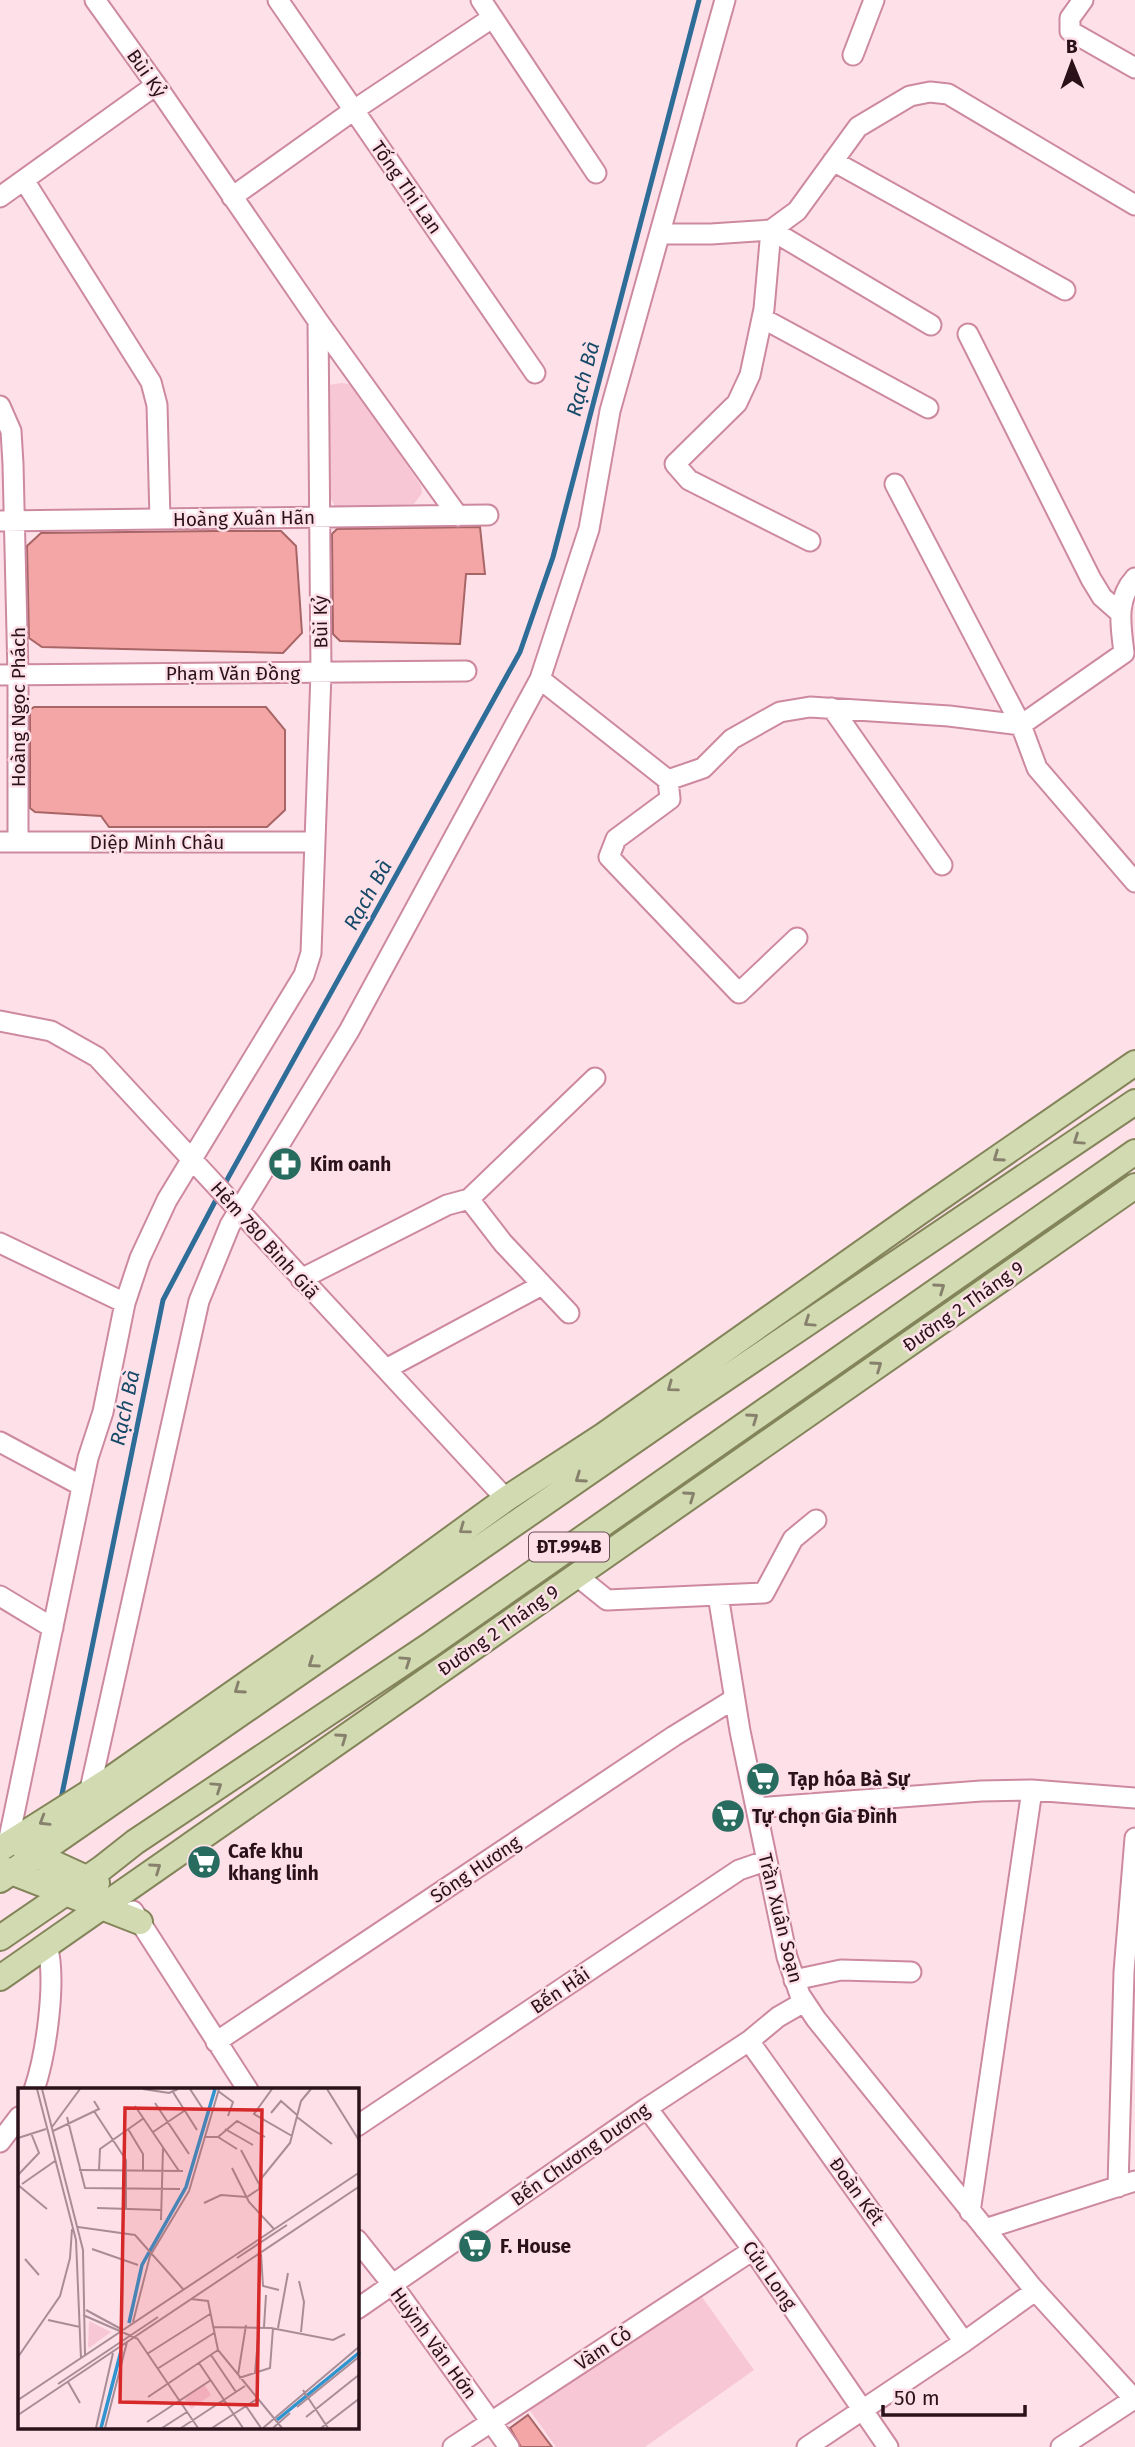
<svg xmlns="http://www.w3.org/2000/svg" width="1135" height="2447" viewBox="0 0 1135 2447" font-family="'Fira Sans',sans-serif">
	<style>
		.green { fill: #f7c7d5 }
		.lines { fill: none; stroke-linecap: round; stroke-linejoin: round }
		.stream { stroke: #2e6d98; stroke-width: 5 }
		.building { fill: #f4a6a7; stroke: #a86566; stroke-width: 2 }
		.minor-casing { stroke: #cd899f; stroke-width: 23 }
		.major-casing { stroke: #838459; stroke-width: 28 }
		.minor { stroke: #fff; stroke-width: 19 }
		.major { stroke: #d1dab0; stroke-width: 24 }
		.oneway { stroke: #86806c }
		.labels { text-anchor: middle; stroke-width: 5; stroke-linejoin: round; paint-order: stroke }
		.shield { fill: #fee0e9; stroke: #6a4f58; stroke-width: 2 }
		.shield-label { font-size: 18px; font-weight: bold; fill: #2a111a }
		.street-label { font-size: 19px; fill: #2a111a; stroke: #fee0e9 }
		.poi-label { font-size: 19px; font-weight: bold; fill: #2a111a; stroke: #fee0e9; text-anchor: start }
		.water-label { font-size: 21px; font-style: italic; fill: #164a68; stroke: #fee0e9 }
		.inset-river { fill: none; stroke: #3095ce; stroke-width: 3.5 }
		.inset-road { fill: none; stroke: #a98d96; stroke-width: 2 }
		.view { fill: #d62828; fill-opacity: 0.15; stroke: #d62828; stroke-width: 3.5 }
		.inset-edge { fill: none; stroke: #2a111a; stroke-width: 3.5 }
	</style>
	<rect width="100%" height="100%" fill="#fee0e9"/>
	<!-- green -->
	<path class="green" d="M 342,383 L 354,385 L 421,486 L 422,493 L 414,504 L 336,509 L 328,492 L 328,385 Z
		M 695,2287 L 754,2370 L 645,2447 L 556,2447 L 526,2405 Z"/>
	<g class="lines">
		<!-- stream -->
		<path class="stream" d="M 223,1187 L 520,652 L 553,557 L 699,0
			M 61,1799 L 163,1300 L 218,1196"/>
	</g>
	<!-- building -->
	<path class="building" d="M 480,527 L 485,574 L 466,574 L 460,644 L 340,641 L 333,634 L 332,534 L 337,529 Z
		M 217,531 L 281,531 L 296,546 L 302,633 L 283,653 L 42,647 L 29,638 L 27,546 L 41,533 Z
		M 34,707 L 266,707 L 285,730 L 285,810 L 267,827 L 109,827 L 101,816 L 35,812 L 30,808 L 30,710 Z
		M 528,2415 L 552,2447 L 521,2447 L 510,2428 Z"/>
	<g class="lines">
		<!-- minor casing -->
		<g class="minor-casing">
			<path id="minor" d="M 95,0 L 156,85 L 318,321 L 458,516
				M 278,0 L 535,373
				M 481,0 L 596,173
				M 1083,0 L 1070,18 L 1070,31 L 1135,68
				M 853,55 L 874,0
				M 833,161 L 1065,290
				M 24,180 L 151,382 L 157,405 L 160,519
				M 0,197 L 156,85
				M 232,197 L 354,110 L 492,18
				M 660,234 L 711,234 L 771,230 L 797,211 L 858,127 L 910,96 L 930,92 L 948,94 L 1135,205
				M 762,318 L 928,408
				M 968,334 L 1091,579 L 1102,597 L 1119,612
				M 0,406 L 11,431 L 13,464 L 18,675 L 18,842
				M 895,484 L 1021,725 L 1037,768 L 1135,882
				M 0,521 L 488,515
				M 810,541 L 689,480 L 675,464 L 737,403 L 750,375 L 764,309 L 771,230 L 931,325
				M 0,675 L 466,671
				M 540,679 L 668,780 L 670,799 L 616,839 L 609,857 L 739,993 L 797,938
				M 832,708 L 942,865
				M 668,780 L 703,768 L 732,739 L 780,712 L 810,707 L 949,716 L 1021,725 L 1124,653 C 1121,626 1115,600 1135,578
				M 0,842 L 314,842
				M 0,1021 L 51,1031 L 97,1057 L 506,1499
				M 469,1199 L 503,1243 L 569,1313
				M 0,1243 L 125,1303
				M 301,1279 L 447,1205 L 469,1199 L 595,1078
				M 386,1369 L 542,1285
				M 0,1442 L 82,1486
				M 576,1575 L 607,1600 L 718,1595 L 740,1731 L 787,1957 L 800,1995 L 816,2019 L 1032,2287 L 1135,2400
				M 718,1595 L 764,1593 L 793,1539 L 816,1520
				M 0,1596 L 53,1628
				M 89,1794 L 199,1301 L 230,1225 L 349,1031 L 540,679 L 589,529 L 610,411 L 725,0
				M 756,1808 L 981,1791 L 1032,1790 L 1135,1798
				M 8,1843 L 88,1458 L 103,1412 L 125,1303 L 140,1258 L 167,1200 L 304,975 L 311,953 L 321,673 L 318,321
				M 133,1911 L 248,2090
				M 794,1980 L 841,1970 L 911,1972
				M 749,2041 L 964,2342
				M 216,2042 L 674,1736 L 734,1699
				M 34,2090 C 46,2055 57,1980 47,1945
				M 647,2108 L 753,2250 L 888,2447
				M 357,2126 L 739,1870 L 765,1861
				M 0,2142 L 19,2117
				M 1118,2187 L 1124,1972 L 1135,1838
				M 970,2212 L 1032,1790
				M 985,2229 L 1135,2181
				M 357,2240 L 392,2284 L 509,2447
				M 357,2309 L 647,2108 L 749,2041 L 778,2017 L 804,2002
				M 453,2447 L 753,2250
				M 807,2447 L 964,2342 L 1035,2291
				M 1061,2447 L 1134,2399"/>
		</g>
		<!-- major casing -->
		<g class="major-casing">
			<path id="major" d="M 0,1849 L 109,1780 L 385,1587 L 506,1499 L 604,1435 L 921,1211 L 1135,1063
				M 25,1850 L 97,1883
				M 1,1868 L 140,1922
				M 0,1880 L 686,1405 L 1135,1102
				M 0,1938 L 102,1868 L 135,1842 L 430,1645 L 1135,1152
				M 0,1978 L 1135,1186"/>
		</g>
		<!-- minor -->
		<use href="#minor" class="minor"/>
		<!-- major -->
		<use href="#major" class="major"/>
	</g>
	<!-- one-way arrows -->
	<defs><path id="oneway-chevron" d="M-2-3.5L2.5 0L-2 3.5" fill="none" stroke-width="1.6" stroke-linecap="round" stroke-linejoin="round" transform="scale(1.75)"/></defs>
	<g class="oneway">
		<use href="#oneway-chevron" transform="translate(1078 1140) rotate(146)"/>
		<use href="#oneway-chevron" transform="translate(998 1157) rotate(145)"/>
		<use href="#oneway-chevron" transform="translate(940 1288) rotate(-35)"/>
		<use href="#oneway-chevron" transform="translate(809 1322) rotate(146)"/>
		<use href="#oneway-chevron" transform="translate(877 1366) rotate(-35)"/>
		<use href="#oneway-chevron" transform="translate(672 1387) rotate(144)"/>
		<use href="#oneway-chevron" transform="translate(753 1418) rotate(-35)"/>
		<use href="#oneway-chevron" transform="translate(580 1478) rotate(145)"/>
		<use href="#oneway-chevron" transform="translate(690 1496) rotate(-35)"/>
		<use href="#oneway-chevron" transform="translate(464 1529) rotate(144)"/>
		<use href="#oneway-chevron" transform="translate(406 1661) rotate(-34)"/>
		<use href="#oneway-chevron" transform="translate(313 1663) rotate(145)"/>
		<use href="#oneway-chevron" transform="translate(239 1689) rotate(145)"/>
		<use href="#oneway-chevron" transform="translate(342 1738) rotate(-35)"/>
		<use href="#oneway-chevron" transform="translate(217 1787) rotate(-34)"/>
		<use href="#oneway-chevron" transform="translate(44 1821) rotate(149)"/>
		<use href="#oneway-chevron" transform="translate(156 1868) rotate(-35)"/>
	</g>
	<!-- icons -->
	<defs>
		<g id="pharmacy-disc" transform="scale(1.75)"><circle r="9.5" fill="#276c5f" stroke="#fee0e9"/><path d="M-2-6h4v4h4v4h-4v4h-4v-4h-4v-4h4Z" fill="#fff"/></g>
		<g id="supermarket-disc" transform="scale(1.75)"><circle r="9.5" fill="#276c5f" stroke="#fee0e9"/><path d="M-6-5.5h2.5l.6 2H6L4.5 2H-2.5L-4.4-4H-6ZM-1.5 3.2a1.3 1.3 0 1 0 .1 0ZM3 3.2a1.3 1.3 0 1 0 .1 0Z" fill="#fff"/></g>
	</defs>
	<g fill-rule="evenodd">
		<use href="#pharmacy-disc" x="285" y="1164"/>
		<use href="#supermarket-disc" x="763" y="1779"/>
		<use href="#supermarket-disc" x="728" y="1816"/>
		<use href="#supermarket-disc" x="204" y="1862"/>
		<use href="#supermarket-disc" x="475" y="2246"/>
	</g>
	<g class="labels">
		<!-- shield labels -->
		<rect class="shield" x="529" y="1532.5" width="80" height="29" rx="5"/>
		<g class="shield-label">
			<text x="569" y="1553">ĐT.994B</text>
		</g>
		<!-- street labels -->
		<g class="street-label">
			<text transform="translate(147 73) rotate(55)" y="7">Bùi Kỷ</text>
			<text transform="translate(407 187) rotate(55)" y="7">Tống Thị Lan</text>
			<text transform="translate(244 518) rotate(-1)" y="7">Hoàng Xuân Hãn</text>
			<text transform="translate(320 622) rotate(-91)" y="7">Bùi Kỷ</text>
			<text x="233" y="680">Phạm Văn Đồng</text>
			<text transform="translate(18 707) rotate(-90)" y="7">Hoàng Ngọc Phách</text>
			<text x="157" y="849">Diệp Minh Châu</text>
			<text transform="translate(265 1240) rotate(48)" y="7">Hẻm 780 Bình Giã</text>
			<text transform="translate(963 1306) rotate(-35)" y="7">Đường 2 Tháng 9</text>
			<text transform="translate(498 1630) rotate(-35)" y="7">Đường 2 Tháng 9</text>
			<text transform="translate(475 1869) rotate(-34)" y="7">Sông Hương</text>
			<text transform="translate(781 1918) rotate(76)" y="7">Trần Xuân Soạn</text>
			<text transform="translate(560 1990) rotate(-34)" y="7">Bến Hải</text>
			<text transform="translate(580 2154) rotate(-35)" y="7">Bến Chương Dương</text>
			<text transform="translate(857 2191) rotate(54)" y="7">Đoàn Kết</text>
			<text transform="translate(770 2275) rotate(55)" y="7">Cửu Long</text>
			<text transform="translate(434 2343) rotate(54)" y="7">Huỳnh Văn Hớn</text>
			<text transform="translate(603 2348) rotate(-33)" y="7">Vàm Cỏ</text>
		</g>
		<!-- poi labels -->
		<g class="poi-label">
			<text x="310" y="1171">Kim oanh</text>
			<text x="788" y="1786">Tạp hóa Bà Sự</text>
			<text x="752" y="1823">Tự chọn Gia Đình</text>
			<text x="228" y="1858">Cafe khu<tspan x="228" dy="22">khang linh</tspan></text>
			<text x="500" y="2253">F. House</text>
		</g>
		<!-- water labels -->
		<g class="water-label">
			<text transform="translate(583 379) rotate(-75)" y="7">Rạch Bà</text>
			<text transform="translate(368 895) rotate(-61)" y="7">Rạch Bà</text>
			<text transform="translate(125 1408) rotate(-78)" y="7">Rạch Bà</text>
		</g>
	</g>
	<!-- overview -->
	<g transform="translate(18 2088)">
		<rect width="341" height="341" fill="#fee0e9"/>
		<path d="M 71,233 L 93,244 L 71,260 L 70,258 ZM 186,296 L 193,307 L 173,321 L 166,310 Z" fill="#f7c7d5"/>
		<path class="inset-river" d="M 111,235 L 124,177 L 168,99 L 197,1M 259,332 L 342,264M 83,340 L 103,263"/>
		<path class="inset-road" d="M 19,1 L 58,152 L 63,271M 24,1 L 65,162 L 67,267M 125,1 L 151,5 L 160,1M 172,1 L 185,21M 254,1 L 236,26 L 274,48M 309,1 L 342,54M 200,3 L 215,14 L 210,28M 155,4 L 179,42M 137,15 L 171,66M 117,18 L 161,83M 76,23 L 108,72 L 108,121M 253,25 L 263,13 L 279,27M 49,29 L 67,100 L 162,101M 279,29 L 314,56M 34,39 L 62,1M 110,41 L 125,66 L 125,83M 207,41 L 235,57M 35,43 L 81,21 L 76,13M 135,44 L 166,23M 186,49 L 200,49 L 219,33 L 247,49M 200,49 L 219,61M 0,50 L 28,41M 223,62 L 241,96M 214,80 L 231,114 L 256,141M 61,82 L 165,83M 81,82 L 82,61 L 126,30M 0,87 L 21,65 L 13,45M 4,96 L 37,73M 0,97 L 29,121M 186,115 L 203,107 L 229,109 L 241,101 L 242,92 L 272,55 L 283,13 L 293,1M 79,120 L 143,122M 143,132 L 145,60M 60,139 L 117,147 L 165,201M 74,161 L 120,177M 243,166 L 245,198 L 261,202M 219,170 L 269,137M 7,171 L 21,187M 281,193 L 286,214 L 283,244M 173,211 L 190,213 L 200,262 L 264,340M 68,222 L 105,242M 65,227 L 120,251M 30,232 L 62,239M 115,234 L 132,168 L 171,103 L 201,1M 195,239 L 253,240 L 315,252 L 327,246M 246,239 L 248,207M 260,240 L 270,185M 119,250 L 180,340M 129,266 L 192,226M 193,267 L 218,304M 0,269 L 42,208 L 52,170 L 54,141M 181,275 L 225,340M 139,281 L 196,245M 237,285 L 241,239M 220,287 L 228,237M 221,290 L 252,280 L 255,240M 50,294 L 62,315M 40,296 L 140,229M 285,302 L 310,340M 130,309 L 200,262M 0,312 L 342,84M 228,318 L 243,340M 279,319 L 342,268M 0,327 L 342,98M 288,329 L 342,286M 129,334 L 193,292M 78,340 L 95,265M 87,340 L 109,254M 144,340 L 169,324M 163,340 L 227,298M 194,340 L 239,311M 245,340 L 342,258M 255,340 L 272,325M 303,340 L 342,310"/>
		<path class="view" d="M 107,20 L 244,22 L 239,317 L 102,314 Z"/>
		<rect width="341" height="341" class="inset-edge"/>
	</g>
	<!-- north arrow -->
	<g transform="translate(1072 63) rotate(359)" stroke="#fee0e9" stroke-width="5" paint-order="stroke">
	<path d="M0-5L12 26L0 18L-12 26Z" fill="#2a111a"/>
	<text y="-10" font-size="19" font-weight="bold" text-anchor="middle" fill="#2a111a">B</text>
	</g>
	<!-- scale -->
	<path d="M883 2405v10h142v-10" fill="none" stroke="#2a111a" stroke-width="3.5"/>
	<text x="894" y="2405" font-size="21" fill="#2a111a" stroke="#fee0e9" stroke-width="5" paint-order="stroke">50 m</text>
</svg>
